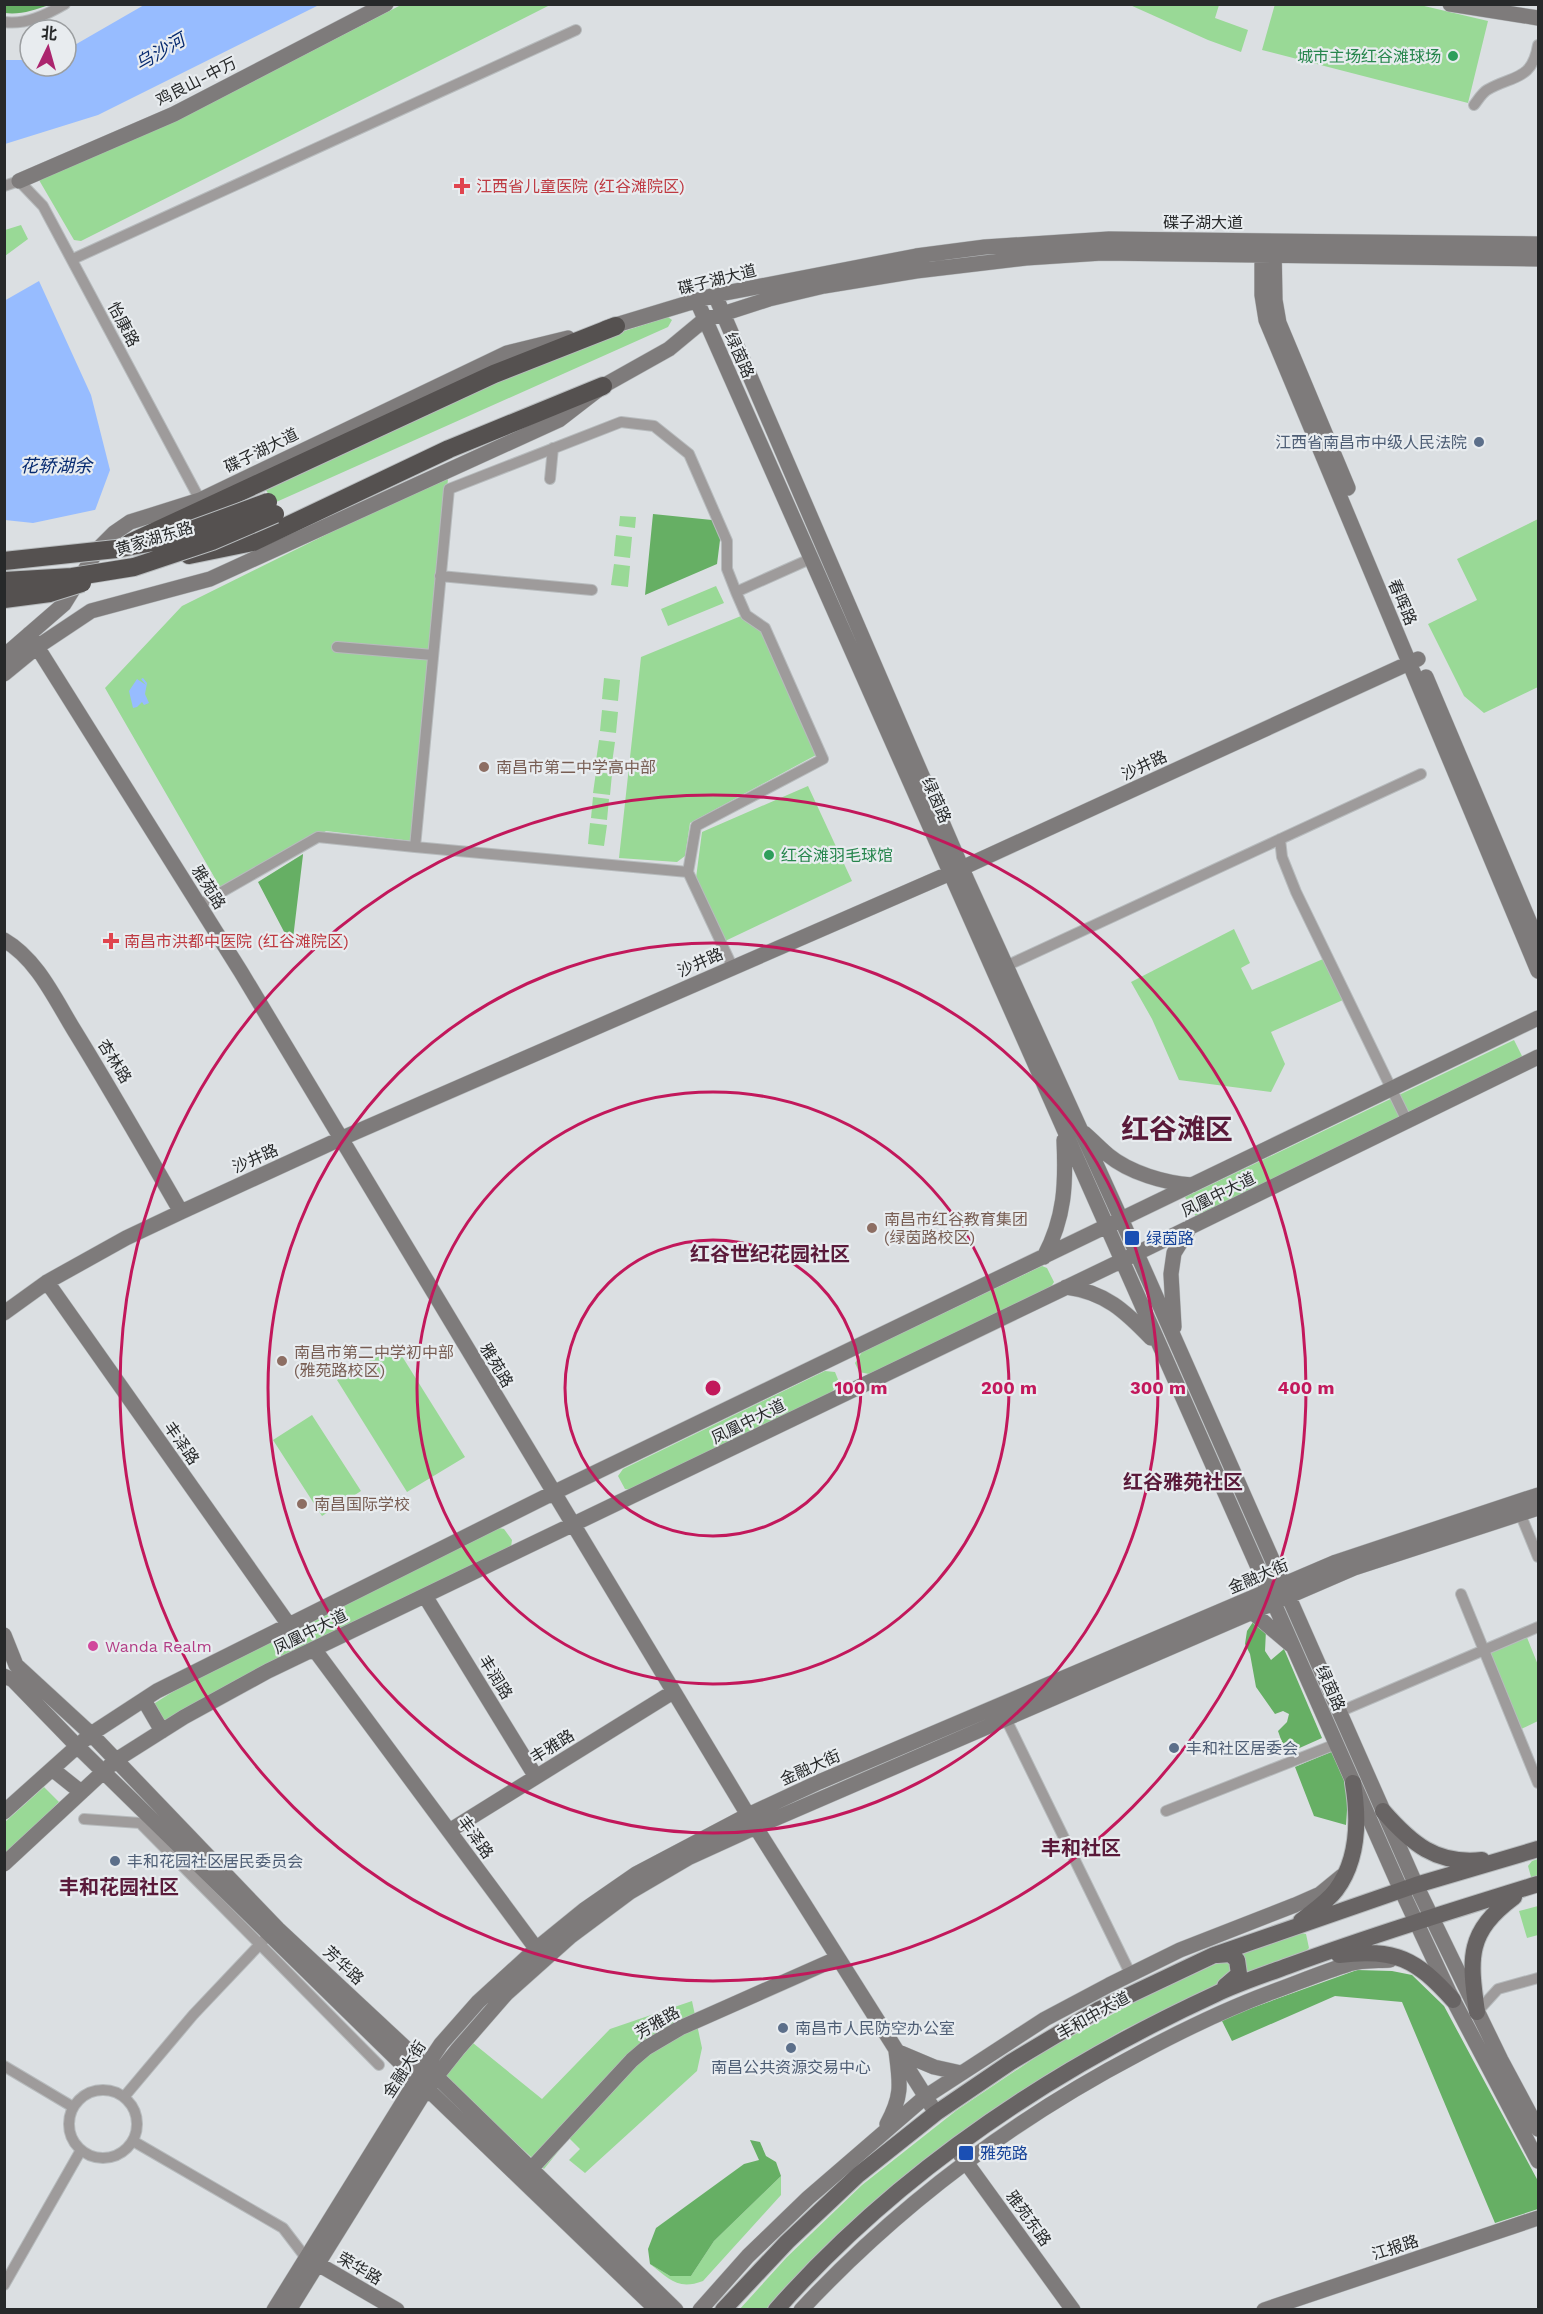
<svg xmlns="http://www.w3.org/2000/svg" width="1543" height="2314" viewBox="0 0 1543 2314" font-family="'Work Sans','Noto Sans SC',sans-serif">
	<style>
		.green { fill: #99d996 }
		.forest { fill: #66af64 }
		.water { fill: #97bcff }
		.pier { fill: #dbdfe2 }
		.lines { fill: none; stroke-linecap: round; stroke-linejoin: round }
		.street-casing { stroke: #b7bbbd; stroke-width: 12 }
		.secondary-casing { stroke: #b7bbbd; stroke-width: 16 }
		.primary-casing { stroke: #b7bbbd; stroke-width: 18 }
		.highway-casing { stroke: #b7bbbd; stroke-width: 20 }
		.street { stroke: #9e9b9b; stroke-width: 10 }
		.secondary { stroke: #7e7b7b; stroke-width: 15 }
		.primary { stroke: #686464; stroke-width: 16 }
		.highway { stroke: #555150; stroke-width: 18 }
		.highway-bridge-casing { stroke: #b7bbbd; stroke-width: 20; stroke-linecap: butt }
		.highway-bridge { stroke: #555150; stroke-width: 18 }
		.ring { fill: none; stroke: #c2185b; stroke-width: 3 }
		.leisure-dot { fill: #2e9e5b; stroke: #e8ecef; stroke-width: 2 }
		.health-dot { fill: #e0444e; stroke: #e8ecef; stroke-width: 2 }
		.service-dot { fill: #5c6f8a; stroke: #e8ecef; stroke-width: 2 }
		.education-dot { fill: #8d6e63; stroke: #e8ecef; stroke-width: 2 }
		.transit-dot { fill: #1a4fb4; stroke: #e8ecef; stroke-width: 2 }
		.hotel-dot { fill: #d1479c; stroke: #e8ecef; stroke-width: 2 }
		.labels { text-anchor: middle; stroke-width: 4.5; stroke-linejoin: round; paint-order: stroke }
		.leisure-label { font-size: 16px; fill: #27864d; stroke: #e8ecef; text-anchor: end }
		.street-label { font-size: 16px; fill: #27292a; stroke: #e8ecef }
		.health-label { font-size: 16px; fill: #be3a42; stroke: #e8ecef; text-anchor: start }
		.service-label { font-size: 16px; fill: #4e5e75; stroke: #e8ecef; text-anchor: start }
		.education-label { font-size: 16px; fill: #785e54; stroke: #e8ecef; text-anchor: start }
		.transit-label { font-size: 16px; fill: #164399; stroke: #e8ecef; text-anchor: start }
		.hotel-label { font-size: 16px; fill: #b23c85; stroke: #e8ecef; text-anchor: start }
		.water-label { font-size: 18px; font-style: italic; fill: #062a70; stroke: #e8ecef }
		.quarter-label { font-size: 20px; font-weight: bold; fill: #5a1a3a; stroke: #e8ecef }
		.town-label { font-size: 28px; font-weight: bold; fill: #5a1a3a; stroke: #e8ecef }
		.centre { fill: #c2185b; stroke: #e8ecef; stroke-width: 3 }
		.ring-label { font-size: 18px; text-anchor: middle; font-weight: bold; fill: #c2185b; stroke: #e8ecef; stroke-width: 4.5; stroke-linejoin: round; paint-order: stroke }
	</style>
	<rect width="100%" height="100%" fill="#dbdfe2"/>
	<!-- green -->
	<path class="green" d="M 1275,4 L 1420,5 L 1488,21 L 1468,103 L 1262,50 Z
		M 401,5 L 550,5 L 81,241 L 74,240 L 39,180 L 184,117 Z
		M 1130,5 L 1219,5 L 1215,18 L 1248,30 L 1241,52 L 1208,40 Z
		M 21,225 L 28,239 L 5,256 L 5,230 Z
		M 668,317 L 672,320 L 668,327 L 274,503 L 264,487 L 556,353 Z
		M 448,479 L 412,841 L 326,831 L 220,887 L 105,688 L 182,606 L 380,508 Z
		M 620,516 L 636,517 L 635,528 L 619,526 Z
		M 1538,519 L 1538,687 L 1484,713 L 1464,696 L 1428,624 L 1477,600 L 1457,559 Z
		M 616,535 L 632,537 L 630,558 L 614,556 Z
		M 614,564 L 630,566 L 628,587 L 611,585 Z
		M 716,586 L 724,603 L 668,626 L 661,609 Z
		M 741,616 L 761,630 L 816,755 L 690,823 L 685,856 L 677,862 L 619,858 L 641,657 Z
		M 604,678 L 620,680 L 618,701 L 602,699 Z
		M 602,710 L 618,712 L 616,733 L 600,731 Z
		M 599,740 L 615,742 L 612,763 L 596,761 Z
		M 596,772 L 612,774 L 610,795 L 593,793 Z
		M 808,786 L 852,881 L 723,942 L 696,878 L 702,832 Z
		M 593,797 L 609,799 L 607,820 L 591,818 Z
		M 590,823 L 607,825 L 604,846 L 588,844 Z
		M 1234,929 L 1250,963 L 1241,968 L 1252,990 L 1323,959 L 1343,1000 L 1271,1032 L 1285,1064 L 1271,1092 L 1179,1080 L 1152,1019 L 1131,982 Z
		M 1514,1040 L 1523,1058 L 1196,1217 L 1185,1197 Z
		M 1042,1266 L 1047,1268 L 1054,1282 L 1051,1287 L 869,1374 L 859,1372 L 855,1363 L 862,1352 Z
		M 395,1345 L 465,1457 L 407,1492 L 337,1380 Z
		M 825,1371 L 835,1372 L 839,1382 L 831,1393 L 632,1490 L 625,1489 L 618,1476 L 623,1469 Z
		M 312,1415 L 361,1491 L 322,1516 L 273,1440 Z
		M 499,1528 L 504,1529 L 512,1540 L 511,1547 L 170,1721 L 163,1720 L 154,1706 L 155,1703 L 201,1674 Z
		M 1526,1635 L 1538,1665 L 1538,1721 L 1519,1730 L 1486,1651 Z
		M 44,1787 L 59,1802 L 5,1856 L 5,1822 Z
		M 1538,1859 L 1538,1878 L 1531,1877 L 1528,1866 L 1532,1861 Z
		M 1538,1906 L 1538,1935 L 1527,1938 L 1519,1911 Z
		M 1301,1933 L 1306,1934 L 1309,1948 L 1306,1951 L 1187,1999 L 1123,2030 L 1049,2073 L 994,2111 L 799,2274 L 766,2309 L 739,2310 L 787,2257 L 862,2185 L 957,2110 L 1048,2049 L 1152,1993 L 1231,1957 Z
		M 692,2001 L 702,2048 L 697,2071 L 585,2173 L 569,2160 L 580,2149 L 569,2138 L 544,2169 L 445,2077 L 473,2043 L 542,2099 L 610,2029 Z
		M 781,2176 L 781,2195 L 703,2281 C 677,2291 669,2278 650,2264 L 670,2276 L 691,2276 L 714,2241 Z"/>
	<!-- forest -->
	<path class="forest" d="M 5,4 L 49,4 L 49,5 C 35,10 20,15 5,13 Z
		M 653,514 L 712,520 L 721,532 L 717,564 L 645,595 Z
		M 303,854 L 303,855 L 292,947 L 258,882 Z
		M 1253,1622 L 1266,1630 L 1265,1651 L 1271,1660 L 1284,1649 L 1322,1738 L 1286,1754 L 1278,1731 L 1287,1722 L 1289,1714 L 1283,1711 L 1275,1714 L 1256,1687 L 1250,1654 L 1245,1644 L 1247,1631 Z
		M 1333,1751 C 1347,1784 1349,1788 1346,1825 L 1314,1816 L 1295,1767 Z
		M 1357,1970 L 1392,1971 L 1412,1975 L 1444,2006 L 1538,2181 L 1538,2209 L 1495,2223 L 1402,2002 L 1335,1996 L 1232,2041 L 1221,2019 Z
		M 750,2140 L 760,2142 L 766,2156 L 776,2162 L 781,2176 L 714,2241 L 691,2276 L 670,2276 L 650,2264 L 648,2249 L 656,2228 L 744,2164 L 759,2160 Z"/>
	<!-- water -->
	<path class="water" d="M 144,5 L 319,5 L 98,115 L 5,144 L 5,60 L 30,60 L 30,66 L 66,66 L 66,50 Z
		M 39,281 L 91,395 L 110,470 L 87,532 L 4,552 L 4,301 Z
		M 143,678 L 147,683 L 145,694 L 149,703 L 144,705 L 142,702 L 137,707 L 133,708 L 129,691 L 137,679 L 146,685 L 141,679 Z"/>
	<!-- pier -->
	<path class="pier" d="M 99,509 L 88,534 L 4,555 L 5,520 L 33,523 Z"/>
	<g class="lines">
		<!-- street casing -->
		<g class="street-casing">
			<path id="street" d="M 4,22 C 26,25 46,15 65,4
				M 1474,105 C 1478,100 1482,93 1487,90 C 1513,75 1532,81 1538,45
				M 4,186 L 19,181 L 43,206 L 200,500
				M 73,259 L 576,30
				M 550,479 L 553,448
				M 440,576 L 592,590
				M 736,592 L 746,615 L 765,628 L 823,759 L 696,826 L 688,872 L 415,847 L 449,489 L 621,422 L 654,426 L 689,454 L 727,541 L 727,569 L 736,592 L 810,559
				M 337,647 L 433,655
				M 1280,839 L 1282,857 L 1296,892 L 1407,1121
				M 688,872 L 733,968
				M 199,905 L 318,837 L 415,847
				M 1006,966 L 1421,774
				M 1525,1512 L 1522,1518 L 1538,1557
				M 1461,1594 L 1538,1783
				M 1339,1712 L 1538,1627
				M 1006,1719 L 1130,1973
				M 1166,1811 L 1336,1744
				M 84,1819 L 140,1823 L 379,2065
				M 1477,2012 L 1498,1989 L 1538,1978
				M 4,2066 L 73,2107
				M69 2124a34 34 0 1 1 68 0a34 34 0 1 1-68 0Z
				M 124,2097 L 193,2015 L 264,1940
				M 133,2141 L 283,2228 L 306,2258
				M 4,2285 L 81,2150"/>
		</g>
		<!-- secondary casing -->
		<g class="secondary-casing">
			<path id="secondary" d="M 1450,4 L 1538,18
				M 19,181 L 174,114 L 386,4
				M 1262,246 L 1262,295 L 1266,320 L 1538,971
				M 1274,247 L 1275,300 L 1279,323 L 1348,488
				M 715,295 L 967,880 L 1142,1265 L 1416,1885 L 1501,2060 L 1538,2129
				M 697,301 L 1397,1881 L 1449,1992 L 1538,2161
				M 606,328 L 715,295 L 916,256 L 985,247 L 1109,239 L 1538,244
				M 29,634 L 241,972 L 748,1815 L 936,2113
				M 4,656 L 64,604 L 98,549 L 114,533 L 130,522 L 200,500 L 507,353 L 568,338
				M 4,674 L 37,647 L 91,611 L 210,579 L 559,420 L 603,386 L 669,349 L 704,320 L 769,299 L 824,286 L 916,271 L 1026,258 L 1102,253 L 1538,259
				M 1426,677 L 1538,942
				M 4,940 C 37,959 55,999 74,1030 C 111,1090 146,1151 181,1212
				M 1084,1133 C 1092,1140 1100,1148 1108,1155 C 1130,1173 1165,1183 1192,1185
				M 1044,1257 C 1065,1217 1066,1184 1064,1140
				M 47,1282 L 289,1625
				M 1066,1287 C 1105,1292 1125,1311 1151,1338
				M 4,1313 L 47,1282 L 126,1238 L 181,1212 L 340,1139 L 962,868 L 1418,659
				M 1174,1327 L 1171,1274 L 1174,1253 L 1190,1227
				M 425,1596 L 536,1777
				M 1252,1612 L 1291,1645
				M 4,1635 L 16,1665 L 91,1734 L 278,1929 L 440,2080 L 676,2310
				M 314,1649 L 541,1955
				M 4,1676 L 13,1680 L 77,1746 L 417,2079 L 657,2310
				M 144,1700 L 162,1731
				M 52,1769 L 81,1792
				M 4,1812 L 91,1734 L 157,1691 L 553,1493 L 1538,1018
				M 449,1831 L 673,1692
				M 4,1864 L 116,1760 L 184,1717 L 268,1671 L 1121,1261 L 1538,1057
				M 887,2124 C 903,2095 900,2083 896,2051 L 934,2067 L 961,2073
				M 960,2154 L 1073,2310
				M 531,2169 L 632,2060 L 646,2048 L 680,2028 L 838,1958
				M 311,2260 L 397,2310
				M 274,2310 L 413,2086 L 441,2044 L 478,2002 L 536,1949 L 584,1910 L 636,1874 L 748,1815 L 819,1782 L 1336,1562 L 1538,1495
				M 289,2310 L 427,2088 L 458,2049 L 506,1994 L 571,1936 L 630,1892 L 688,1858 L 756,1827 L 1354,1568 L 1538,1508
				M 700,2310 L 748,2256 L 808,2198 L 925,2097 L 1045,2019 L 1109,1985 L 1180,1950 L 1295,1905 L 1320,1894 L 1342,1876
				M 801,2310 C 900,2204 1012,2120 1140,2053 C 1183,2030 1226,2009 1272,1992 C 1297,1983 1323,1972 1349,1964 C 1361,1960 1376,1961 1390,1960
				M 1264,2310 L 1538,2218"/>
		</g>
		<!-- primary casing -->
		<g class="primary-casing">
			<path id="primary" d="M 1383,1811 C 1411,1843 1436,1865 1482,1860
				M 1301,1921 C 1313,1911 1327,1902 1336,1890 C 1359,1859 1359,1819 1353,1783
				M 1217,1955 L 1230,1954 L 1237,1960 L 1239,1974 L 1225,1986
				M 1339,1955 C 1396,1948 1416,1959 1453,2000
				M 1477,2012 C 1469,1957 1467,1932 1514,1897
				M 723,2310 L 787,2242 L 858,2175 L 936,2113 L 1011,2062 L 1098,2010 L 1214,1955 L 1416,1885 L 1538,1849
				M 776,2310 C 897,2173 1051,2070 1216,1994 C 1239,1983 1264,1975 1288,1966 C 1370,1936 1454,1910 1538,1884"/>
		</g>
		<!-- highway casing -->
		<g class="highway-casing">
			<path id="highway" d="M 130,543 L 494,374 L 616,326
				M 189,555 L 253,542 L 449,449 L 603,386"/>
		</g>
		<!-- street -->
		<use href="#street" class="street"/>
		<!-- secondary -->
		<use href="#secondary" class="secondary"/>
		<!-- primary -->
		<use href="#primary" class="primary"/>
		<!-- highway -->
		<use href="#highway" class="highway"/>
		<!-- highway-bridge casing -->
		<g class="highway-bridge-casing">
			<path id="highway-bridge" d="M 4,561 L 116,549 L 164,540 L 268,502
				M 4,581 L 72,577 L 134,567 L 212,541 L 275,514
				M 4,599 L 50,593 L 82,583"/>
		</g>
		<!-- highway-bridge -->
		<use href="#highway-bridge" class="highway-bridge"/>
	</g>
	<!-- distance rings -->
	<g class="ring">
		<circle cx="713" cy="1388" r="148"/>
		<circle cx="713" cy="1388" r="296"/>
		<circle cx="713" cy="1388" r="445"/>
		<circle cx="713" cy="1388" r="593"/>
	</g>
	<!-- markers -->
	<g class="leisure-dot">
		<circle cx="1453" cy="56" r="6"/>
		<circle cx="769" cy="855" r="6"/>
	</g>
	<g class="health-dot">
		<path d="M459 177h6v6h6v6h-6v6h-6v-6h-6v-6h6z"/>
		<path d="M108 932h6v6h6v6h-6v6h-6v-6h-6v-6h6z"/>
	</g>
	<g class="service-dot">
		<circle cx="1479" cy="442" r="6"/>
		<circle cx="1174" cy="1748" r="6"/>
		<circle cx="115" cy="1861" r="6"/>
		<circle cx="783" cy="2028" r="6"/>
		<circle cx="791" cy="2048" r="6"/>
	</g>
	<g class="education-dot">
		<circle cx="484" cy="767" r="6"/>
		<circle cx="872" cy="1228" r="6"/>
		<circle cx="282" cy="1361" r="6"/>
		<circle cx="302" cy="1504" r="6"/>
	</g>
	<g class="transit-dot">
		<rect x="1124" y="1230" width="16" height="16" rx="3"/>
		<rect x="958" y="2145" width="16" height="16" rx="3"/>
	</g>
	<circle class="hotel-dot" cx="93" cy="1646" r="6"/>
	<g class="labels">
		<!-- leisure labels -->
		<g class="leisure-label">
			<text x="1441" y="62">城市主场红谷滩球场</text>
			<text x="781" y="861" text-anchor="start">红谷滩羽毛球馆</text>
		</g>
		<!-- street labels -->
		<g class="street-label">
			<text transform="translate(196 81) rotate(-27)" y="6">鸡良山-中万</text>
			<text x="1203" y="228">碟子湖大道</text>
			<text transform="translate(717 279) rotate(-14)" y="6">碟子湖大道</text>
			<text transform="translate(124 324) rotate(62)" y="6">怡康路</text>
			<text transform="translate(740 355) rotate(66)" y="6">绿茵路</text>
			<text transform="translate(261 450) rotate(-26)" y="6">碟子湖大道</text>
			<text transform="translate(154 538) rotate(-17)" y="6">黄家湖东路</text>
			<text transform="translate(1403 602) rotate(67)" y="6">春晖路</text>
			<text transform="translate(1144 765) rotate(-25)" y="6">沙井路</text>
			<text transform="translate(937 800) rotate(66)" y="6">绿茵路</text>
			<text transform="translate(209 887) rotate(58)" y="6">雅苑路</text>
			<text transform="translate(700 962) rotate(-24)" y="6">沙井路</text>
			<text transform="translate(115 1061) rotate(58)" y="6">杏林路</text>
			<text transform="translate(255 1158) rotate(-24)" y="6">沙井路</text>
			<text transform="translate(1218 1194) rotate(-26)" y="6">凤凰中大道</text>
			<text transform="translate(497 1365) rotate(59)" y="6">雅苑路</text>
			<text transform="translate(748 1421) rotate(-26)" y="6">凤凰中大道</text>
			<text transform="translate(182 1443) rotate(55)" y="6">丰泽路</text>
			<text transform="translate(1258 1576) rotate(-23)" y="6">金融大街</text>
			<text transform="translate(310 1631) rotate(-26)" y="6">凤凰中大道</text>
			<text transform="translate(496 1677) rotate(58)" y="6">丰润路</text>
			<text transform="translate(1331 1688) rotate(66)" y="6">绿茵路</text>
			<text transform="translate(552 1746) rotate(-32)" y="6">丰雅路</text>
			<text transform="translate(810 1767) rotate(-24)" y="6">金融大街</text>
			<text transform="translate(476 1837) rotate(54)" y="6">丰泽路</text>
			<text transform="translate(344 1965) rotate(43)" y="6">芳华路</text>
			<text transform="translate(1093 2015) rotate(-29)" y="6">丰和中大道</text>
			<text transform="translate(657 2022) rotate(-30)" y="6">芳雅路</text>
			<text transform="translate(404 2069) rotate(-57)" y="6">金融大街</text>
			<text transform="translate(1029 2218) rotate(54)" y="6">雅苑东路</text>
			<text transform="translate(1395 2247) rotate(-18)" y="6">江报路</text>
			<text transform="translate(360 2268) rotate(30)" y="6">荣华路</text>
		</g>
		<!-- health labels -->
		<g class="health-label">
			<text x="476" y="192">江西省儿童医院 (红谷滩院区)</text>
			<text x="124" y="947">南昌市洪都中医院 (红谷滩院区)</text>
		</g>
		<!-- service labels -->
		<g class="service-label">
			<text x="1467" y="448" text-anchor="end">江西省南昌市中级人民法院</text>
			<text x="1186" y="1754">丰和社区居委会</text>
			<text x="127" y="1867">丰和花园社区居民委员会</text>
			<text x="795" y="2034">南昌市人民防空办公室</text>
			<text x="791" y="2073" text-anchor="middle">南昌公共资源交易中心</text>
		</g>
		<!-- education labels -->
		<g class="education-label">
			<text x="496" y="773">南昌市第二中学高中部</text>
			<text x="884" y="1225">南昌市红谷教育集团<tspan x="884" dy="18">(绿茵路校区)</tspan></text>
			<text x="294" y="1358">南昌市第二中学初中部<tspan x="294" dy="18">(雅苑路校区)</tspan></text>
			<text x="314" y="1510">南昌国际学校</text>
		</g>
		<!-- transit labels -->
		<g class="transit-label">
			<text x="1146" y="1244">绿茵路</text>
			<text x="980" y="2159">雅苑路</text>
		</g>
		<!-- hotel labels -->
		<g class="hotel-label">
			<text x="105" y="1652">Wanda Realm</text>
		</g>
		<!-- water labels -->
		<g class="water-label">
			<text transform="translate(160 52) rotate(-30)" y="6">乌沙河</text>
			<text x="56" y="472">花轿湖余</text>
		</g>
		<!-- quarter labels -->
		<g class="quarter-label">
			<text x="770" y="1261">红谷世纪花园社区</text>
			<text x="1183" y="1489">红谷雅苑社区</text>
			<text x="1081" y="1855">丰和社区</text>
			<text x="119" y="1894">丰和花园社区</text>
		</g>
		<!-- town labels -->
		<g class="town-label">
			<text x="1177" y="1139">红谷滩区</text>
		</g>
	</g>
	<circle cx="713" cy="1388" r="9" class="centre"/>
	<g class="ring-label">
		<text x="861" y="1394">100 m</text>
		<text x="1009" y="1394">200 m</text>
		<text x="1158" y="1394">300 m</text>
		<text x="1306" y="1394">400 m</text>
	</g>
	<!-- border -->
	<rect width="1543" height="2314" fill="none" stroke="#27292a" stroke-width="12"/>
	<!-- north arrow -->
	<g transform="translate(48 48) rotate(5)"><circle r="28" fill="#e8ecef" stroke="#9b9ea0" stroke-width="1.5"/>
	<path d="M0-4.5L10 22L0 15L-10 22Z" fill="#ab256e"/>
	<text y="-9" font-size="16" font-weight="bold" text-anchor="middle" fill="#27292a">北</text>
	</g>
</svg>
